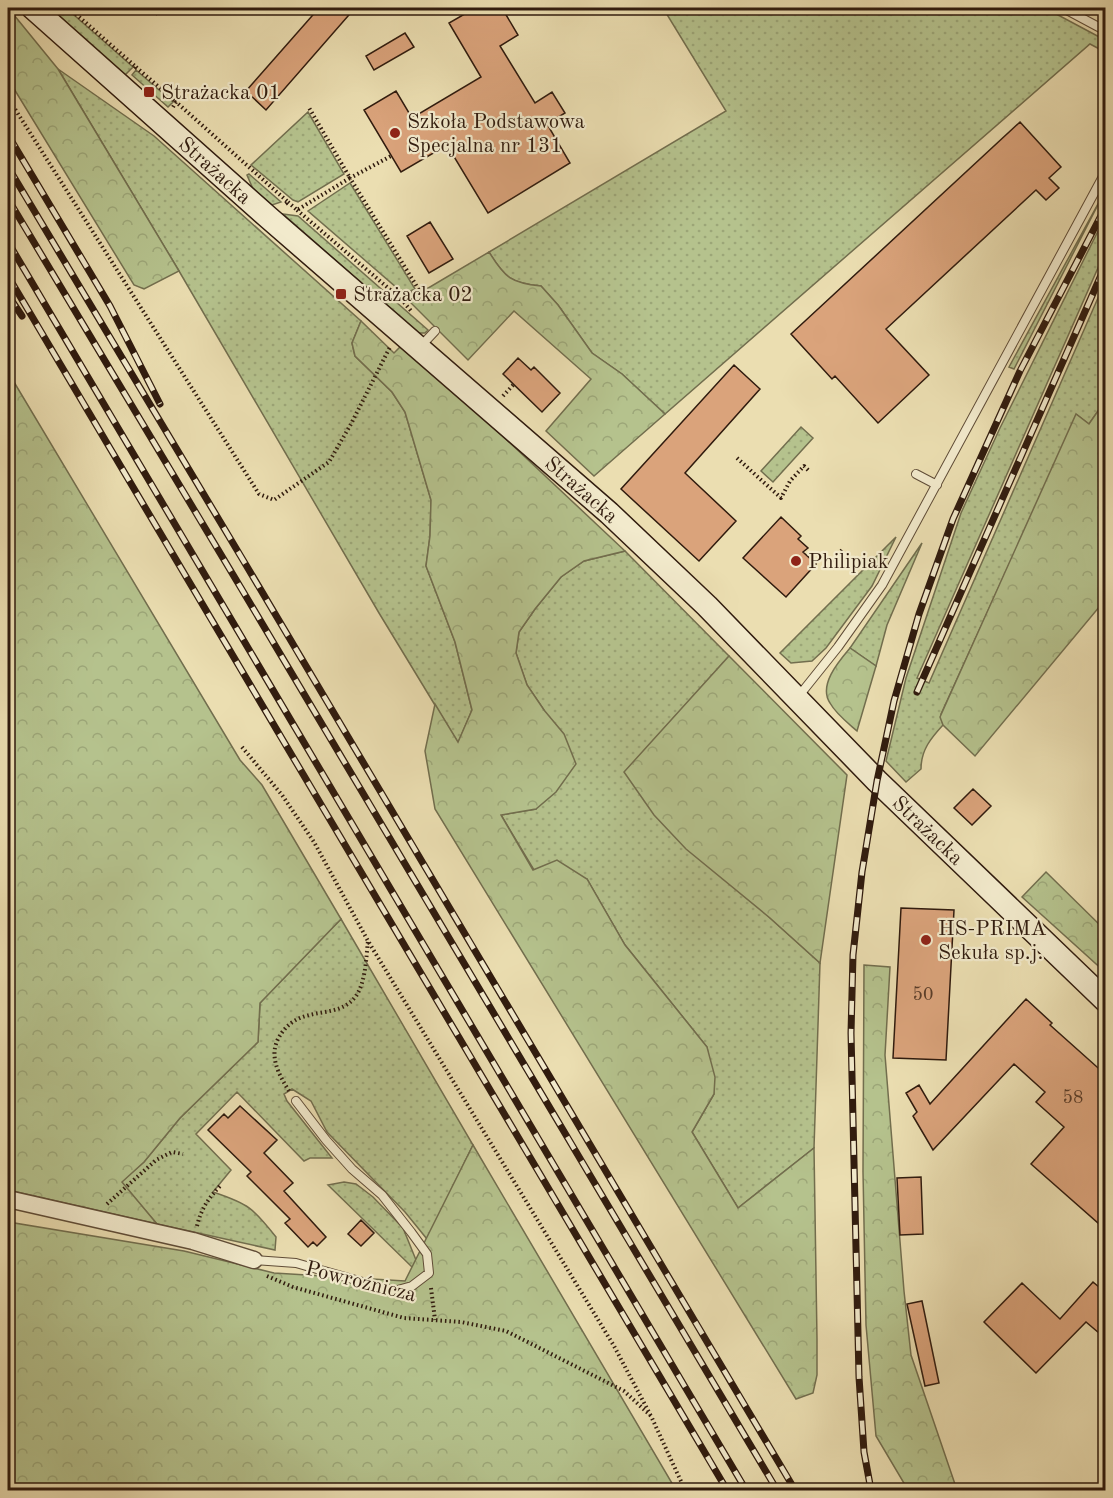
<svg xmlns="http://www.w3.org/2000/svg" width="1113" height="1498" viewBox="0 0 1113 1498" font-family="'Old Standard TT',serif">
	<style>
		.grass { fill: url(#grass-dots); stroke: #726e4e; stroke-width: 1.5 }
		.forest { fill: url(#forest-crowns); stroke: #726e4e; stroke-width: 1.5 }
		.building { fill: #daa37b; stroke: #301b0e; stroke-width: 1.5 }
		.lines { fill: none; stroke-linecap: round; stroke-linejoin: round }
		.lane-casing { stroke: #5f4c37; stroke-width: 10 }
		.street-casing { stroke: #5f4c37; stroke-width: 19 }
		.secondary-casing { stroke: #301b0e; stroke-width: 25 }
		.path { stroke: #301b0e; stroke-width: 4; stroke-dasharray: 1.5 3; stroke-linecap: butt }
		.lane { stroke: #f2eacc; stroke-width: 8 }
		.street { stroke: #f2eacc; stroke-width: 16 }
		.secondary { stroke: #f2eacc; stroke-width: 22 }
		.rail-casing { stroke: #301b0e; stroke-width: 7 }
		.rail { stroke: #f2eacc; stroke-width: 4.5; stroke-dasharray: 14; stroke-linecap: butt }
		.poi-dot { fill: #8f2418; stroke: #f2eacc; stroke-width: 2 }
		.labels { text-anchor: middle; stroke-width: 4.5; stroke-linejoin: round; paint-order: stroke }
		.number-label { font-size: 18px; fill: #5a3d29 }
		.poi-label { font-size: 21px; fill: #301b0e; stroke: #f2eacc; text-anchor: start }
		.street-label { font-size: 21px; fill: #301b0e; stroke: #f2eacc }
	</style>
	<defs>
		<pattern id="grass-dots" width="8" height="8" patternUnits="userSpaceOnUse" patternTransform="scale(1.5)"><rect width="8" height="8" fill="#b5c28d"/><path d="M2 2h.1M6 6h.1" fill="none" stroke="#9ca678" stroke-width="1.8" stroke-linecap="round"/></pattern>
		<pattern id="forest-crowns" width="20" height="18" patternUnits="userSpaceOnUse" patternTransform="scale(1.5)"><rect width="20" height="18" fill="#b5c28d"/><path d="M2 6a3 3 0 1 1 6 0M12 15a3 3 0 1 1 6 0" fill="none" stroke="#9ca678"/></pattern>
	</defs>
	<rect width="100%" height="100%" fill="#ebdeb1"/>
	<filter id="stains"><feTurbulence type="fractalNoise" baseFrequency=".00333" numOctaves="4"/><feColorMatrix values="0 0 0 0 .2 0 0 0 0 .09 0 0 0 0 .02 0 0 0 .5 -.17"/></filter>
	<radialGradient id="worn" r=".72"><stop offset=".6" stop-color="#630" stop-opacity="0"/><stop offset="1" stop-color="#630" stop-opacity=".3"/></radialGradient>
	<!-- grass -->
	<path class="grass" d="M 46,8 L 66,8 L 133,67 L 124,76 Z
		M 663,8 L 1045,8 L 1105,40 L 1105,52 L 1090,44 L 665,414 L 622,374 L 592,353 L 558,305 L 541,286 C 511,283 505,278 489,252 L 726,111 Z
		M 58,69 L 154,136 L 361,321 L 352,343 L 355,356 L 392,392 L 405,412 L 431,500 L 430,536 L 426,566 L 455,642 L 472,710 L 458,743 L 379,613 L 179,271 Z
		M 136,70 L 173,102 L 168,107 L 132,75 Z
		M 308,112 L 344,174 L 298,202 L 293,200 L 251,165 Z
		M 249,174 L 281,202 L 272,205 L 253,189 L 247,175 Z
		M 350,183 L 415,289 L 404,294 L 308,211 Z
		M 1105,191 L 1014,369 L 1009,367 Z
		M 283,214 L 298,216 L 428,330 L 425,333 L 418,333 Z
		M 1105,217 L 1105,252 L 917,678 L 929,683 L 1105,282 L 1105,401 L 1089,424 L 1077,415 L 941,714 L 943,725 C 931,738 921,750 921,769 L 906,782 L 886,761 L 906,678 L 961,513 L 1000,428 Z
		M 801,427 L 813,438 L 773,482 L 761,471 Z
		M 896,537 L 872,586 L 826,648 L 812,661 L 791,663 L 780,653 Z
		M 922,543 L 887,625 L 876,666 L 850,648 Z
		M 625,551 L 729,656 L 625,772 L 770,918 L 820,963 L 814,1148 L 738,1208 L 692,1132 L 714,1094 L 707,1047 L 625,945 L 587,879 L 534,870 L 501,815 L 536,809 L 544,710 L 527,685 L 516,653 L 519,632 L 535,609 L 561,577 L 584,561 Z
		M 341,919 L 473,1145 L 427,1239 L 405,1212 L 327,1132 L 311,1101 L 292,1089 L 284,1094 L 287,1101 L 332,1158 L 310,1158 L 304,1161 L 237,1092 L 196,1134 L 231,1170 L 213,1192 C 249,1204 253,1208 276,1237 L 275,1250 L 157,1224 L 121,1182 L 144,1162 L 180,1118 L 258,1042 L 260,1003 Z
		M 344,1182 L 356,1184 L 373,1197 L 403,1228 L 416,1260 L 413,1268 L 328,1185 Z"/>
	<!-- forest -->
	<path class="forest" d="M 14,15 L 58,69 L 179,271 L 144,289 L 134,285 L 8,79 L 8,22 Z
		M 489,252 C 505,278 511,283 541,286 L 558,305 L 592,353 L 622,374 L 665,414 L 594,476 L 546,431 L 591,379 L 514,311 L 468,360 L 408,300 Z
		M 361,321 L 394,353 L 401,346 L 424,362 L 625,551 L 584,561 L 561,577 L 535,609 L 519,632 L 516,653 L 527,685 L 544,710 L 564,734 L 576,764 L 556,792 L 536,809 L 501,815 L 533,870 L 557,860 L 587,879 L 625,945 L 707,1047 L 715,1077 L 714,1094 L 692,1132 L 738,1208 L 814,1148 L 817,1339 L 817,1375 L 813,1393 L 796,1399 L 435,809 L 425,751 L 435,704 L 458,742 L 472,710 L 455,642 L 426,566 L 430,536 L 431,500 L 405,412 L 392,392 L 355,356 L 352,343 Z
		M 8,372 L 240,760 L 262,785 L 341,919 L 260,1003 L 258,1042 L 180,1118 L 144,1162 L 122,1182 L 157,1224 L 8,1190 Z
		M 1105,401 L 1105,600 L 975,756 L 943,725 L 940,717 L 1076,414 L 1089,424 Z
		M 850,648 L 876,666 L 857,731 C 848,723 836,714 830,703 C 818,685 839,661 850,648 Z
		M 729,656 L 847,775 L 820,963 L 770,918 L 686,849 L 654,815 L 624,772 Z
		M 1046,872 L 1105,930 L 1105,972 L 1022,897 Z
		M 864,965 L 890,967 L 885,1055 L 904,1291 L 911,1355 L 957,1490 L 908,1490 L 876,1436 L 866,1325 L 863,1172 Z
		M 473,1145 L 676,1490 L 8,1490 L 8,1222 L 184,1251 L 274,1273 L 405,1281 Z"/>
	<!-- building -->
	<path class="building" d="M 319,8 L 355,8 L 266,110 L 246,91 Z
		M 475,8 L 502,8 L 518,35 L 500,46 L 535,103 L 552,92 L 565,113 L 547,124 L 570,163 L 488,213 L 447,145 L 401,172 L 364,110 L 396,91 L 412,118 L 481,77 L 449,23 Z
		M 405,33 L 414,47 L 374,70 L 366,56 Z
		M 1020,122 L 1061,167 L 1049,178 L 1059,188 L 1046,200 L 1036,190 L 886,329 L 929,375 L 878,423 L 835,376 L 832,379 L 791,334 Z
		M 430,222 L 453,259 L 429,273 L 407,236 Z
		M 518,358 L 531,370 L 534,367 L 560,393 L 542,412 L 503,374 Z
		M 734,365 L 760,389 L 685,473 L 736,521 L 699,561 L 621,489 Z
		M 781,517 L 801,536 L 798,539 L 808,548 L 803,552 L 816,564 L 786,597 L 743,558 Z
		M 973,789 L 991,806 L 972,825 L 954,808 Z
		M 901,908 L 954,910 L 946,1060 L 893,1058 Z
		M 1026,999 L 1052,1023 L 1050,1025 L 1106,1075 L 1106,1230 L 1031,1164 L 1064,1127 L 1036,1102 L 1045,1092 L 1014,1064 L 933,1150 L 913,1116 L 917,1112 L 906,1093 L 919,1085 L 930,1104 Z
		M 240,1106 L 277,1140 L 264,1153 L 293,1183 L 284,1191 L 326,1237 L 317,1246 L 313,1242 L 308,1247 L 285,1223 L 290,1219 L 247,1176 L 251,1172 L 208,1130 L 224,1114 L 228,1118 Z
		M 921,1177 L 923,1234 L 900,1235 L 897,1178 Z
		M 361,1220 L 374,1233 L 361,1246 L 348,1234 Z
		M 1093,1282 L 1106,1293 L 1106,1339 L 1086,1322 L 1036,1373 L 984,1322 L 1022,1283 L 1060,1319 Z
		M 922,1301 L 939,1383 L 925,1386 L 907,1304 Z"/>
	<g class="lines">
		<!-- lane casing -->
		<g class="lane-casing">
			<path id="lane" d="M 1063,8 L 1106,31
				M 419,348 L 435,331
				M 916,474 L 937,485
				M 798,697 L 838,647 L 882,585 L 1106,171
				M 254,1260 L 296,1263 L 394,1291 L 412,1286 L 429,1273 L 427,1254 L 411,1232 L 382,1195 L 352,1169 L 326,1140 L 296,1101"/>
		</g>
		<!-- street casing -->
		<g class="street-casing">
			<path id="street" d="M 8,1199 L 193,1241 L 254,1260"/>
		</g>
		<!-- secondary casing -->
		<g class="secondary-casing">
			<g id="secondary">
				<path id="s1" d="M 33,8 L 269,218 L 609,513 L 707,606 L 877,781 L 1106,1001"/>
			</g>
		</g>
		<!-- path -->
		<path class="path" d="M 69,8 L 136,67 L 133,70
			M 150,8 L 158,14
			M 136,67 L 176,102
			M 8,98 L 259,494 L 274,500 L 329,462 L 351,424 L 390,347
			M 173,107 L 176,102 L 288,202 L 284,205
			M 288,202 L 297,210 L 350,178 L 308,106
			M 297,210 L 401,299 L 419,290 L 350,178 L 391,156
			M 401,299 L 412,312
			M 503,396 L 514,384
			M 737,458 L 781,498 L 790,481 L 804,466 L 810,472
			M 832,561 L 842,550
			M 242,747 L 282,795 L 314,842 L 368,941 L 614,1346 L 651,1416
			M 289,1091 C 279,1075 269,1057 278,1039 C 298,1001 336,1023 356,996 C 366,981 366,958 368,941
			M 107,1204 L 156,1160 L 172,1152 L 183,1154
			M 197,1226 C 201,1209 208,1199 220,1186
			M 267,1276 L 293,1287 L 404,1318 L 461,1322 L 506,1331 L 624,1391 L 651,1416 L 685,1490
			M 431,1288 L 435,1320"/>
		<!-- lane -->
		<use href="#lane" class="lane"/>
		<!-- street -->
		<use href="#street" class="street"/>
		<!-- secondary -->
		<use href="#secondary" class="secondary"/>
		<!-- rail casing -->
		<g class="rail-casing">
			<path id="rail" d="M 8,135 L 110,306 L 160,404
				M 8,167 L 246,565 L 795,1490
				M 8,199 L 241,588 L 777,1490
				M 8,242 L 746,1490
				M 8,276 L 727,1490
				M 8,295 L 22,316
				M 917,692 L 1106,264
				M 871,1490 L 864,1452 L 859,1377 L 851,1033 L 853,955 L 862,872 L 877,781 L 894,701 L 919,614 L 953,519 L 1020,371 L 1106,206"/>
		</g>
		<!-- rail -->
		<use href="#rail" class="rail"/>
	</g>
	<!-- markers -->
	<g class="poi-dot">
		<rect x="143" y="86" width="12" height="12" rx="3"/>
		<circle cx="395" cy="133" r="6"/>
		<rect x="335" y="288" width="12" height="12" rx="3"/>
		<circle cx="796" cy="561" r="6"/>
		<circle cx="926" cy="940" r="6"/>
	</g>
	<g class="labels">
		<!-- number labels -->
		<g class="number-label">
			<text x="923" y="1000">50</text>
			<text x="1073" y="1103">58</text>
		</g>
		<!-- poi labels -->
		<g class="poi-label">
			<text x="161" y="99">Strażacka 01</text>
			<text x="407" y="128">Szkoła Podstawowa<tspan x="407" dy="24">Specjalna nr 131</tspan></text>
			<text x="353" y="301">Strażacka 02</text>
			<text x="808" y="568">Philipiak</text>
			<text x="938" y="935">HS-PRIMA<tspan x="938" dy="24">Sekuła sp.j.</tspan></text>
		</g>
		<!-- street labels -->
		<g class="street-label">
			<text dy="7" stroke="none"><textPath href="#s1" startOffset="244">Strażacka</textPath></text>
			<text dy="7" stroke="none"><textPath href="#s1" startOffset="730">Strażacka</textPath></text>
			<text dy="7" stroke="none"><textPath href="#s1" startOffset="1216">Strażacka</textPath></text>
			<text transform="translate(361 1281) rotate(14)" y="7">Powroźnicza</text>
		</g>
	</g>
	<!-- margin -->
	<rect width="1113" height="1498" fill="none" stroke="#ebdeb1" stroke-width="30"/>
	<rect x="9" y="9" width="1095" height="1480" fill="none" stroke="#301b0e" stroke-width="3"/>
	<rect x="15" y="15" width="1083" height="1468" fill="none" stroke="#301b0e" stroke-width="1.5"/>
	<rect width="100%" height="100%" filter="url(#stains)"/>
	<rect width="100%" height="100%" fill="url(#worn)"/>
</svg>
